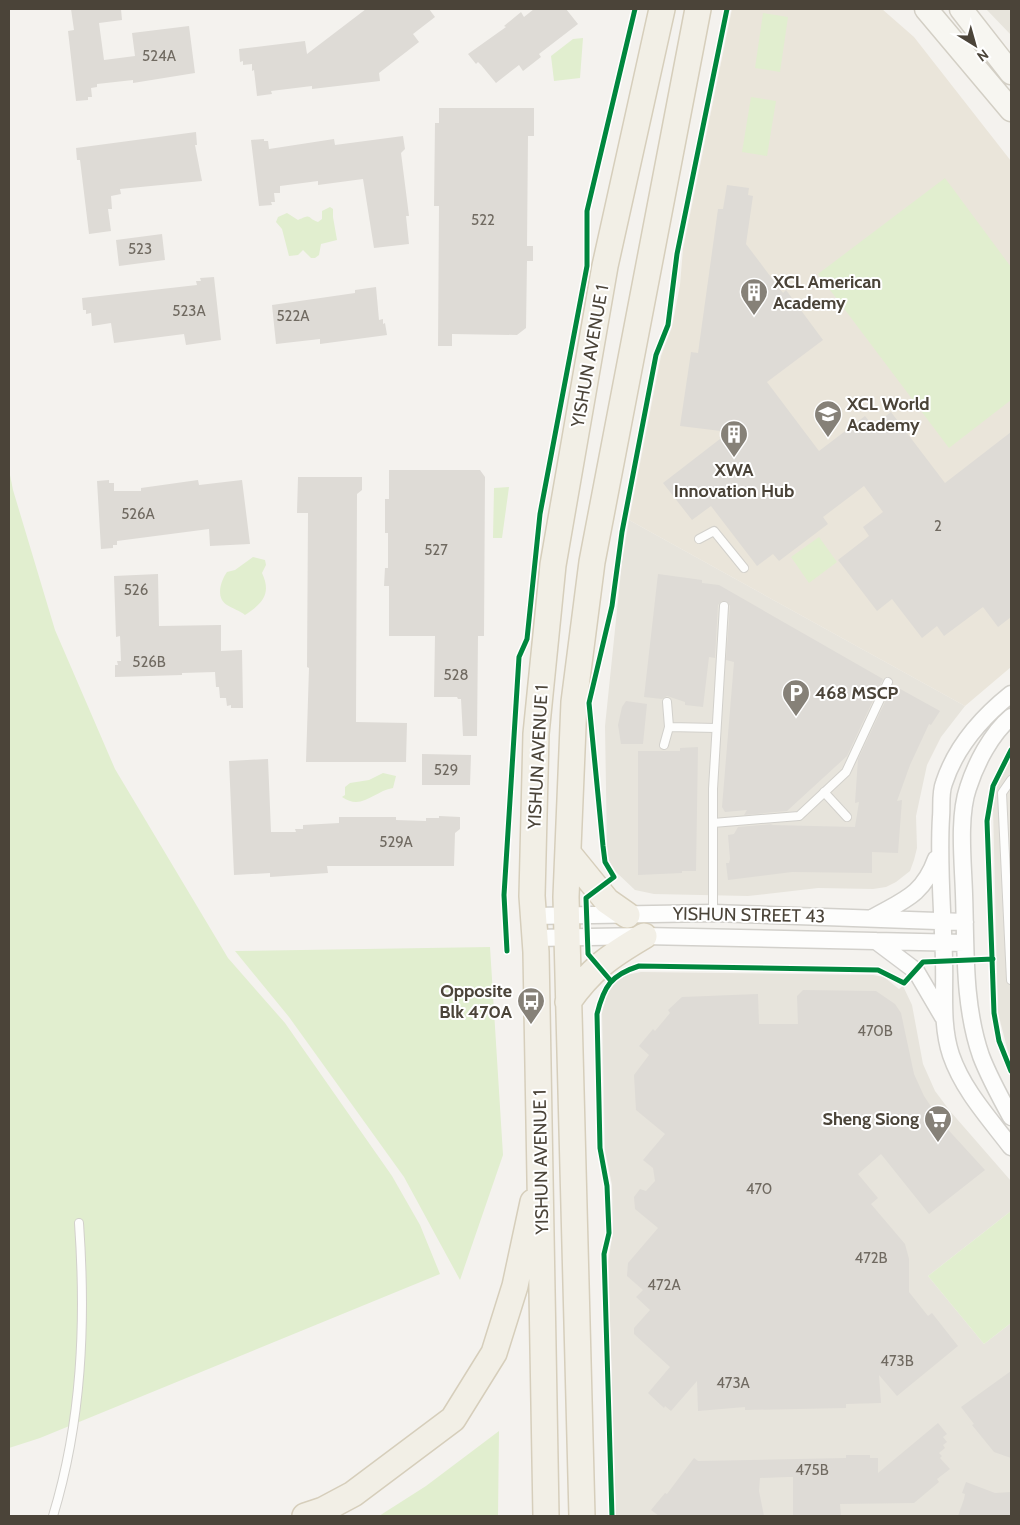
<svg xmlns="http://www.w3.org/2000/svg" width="1020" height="1525" viewBox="0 0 1020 1525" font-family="Cabin,sans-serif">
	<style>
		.residential { fill: #e7e4dc }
		.education { fill: #eae5da }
		.green { fill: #e1eecf }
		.building { fill: #dedbd6 }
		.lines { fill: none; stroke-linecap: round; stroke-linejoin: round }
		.lane-casing { stroke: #d2d0cb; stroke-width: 10 }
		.street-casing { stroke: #d2d0cb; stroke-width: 19 }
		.secondary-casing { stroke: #d3cfc5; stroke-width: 25 }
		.primary-casing { stroke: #d6cebb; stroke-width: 28 }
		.lane { stroke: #fdfdfc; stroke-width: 8 }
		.street { stroke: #fdfdfc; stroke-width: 16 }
		.secondary { stroke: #f7f6f1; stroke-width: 22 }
		.primary { stroke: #f2efe6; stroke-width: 25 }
		.cycleway-casing { stroke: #fff; stroke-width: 8 }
		.cycleway { stroke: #00873e; stroke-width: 5 }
		.labels { text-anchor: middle; stroke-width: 4; stroke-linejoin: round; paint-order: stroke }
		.number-label { font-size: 15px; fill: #706a61 }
		.poi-label { font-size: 18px; font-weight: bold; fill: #4b4439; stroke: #fff; text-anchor: start }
		.street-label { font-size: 18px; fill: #4b4439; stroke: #fff }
	</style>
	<rect width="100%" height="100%" fill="#f4f2ee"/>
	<!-- residential -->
	<path class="residential" d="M 986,9 L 1011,9 L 1011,35 Z
		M 629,520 L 965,706 L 941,737 L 927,765 L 916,816 L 917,848 L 914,860 L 910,871 L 896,882 L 886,887 L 873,889 L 818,888 L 748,896 L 654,894 L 635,890 L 616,872 L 609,861 L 607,849 L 605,726 L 622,562 Z
		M 1011,758 L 1011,1063 L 998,1013 L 993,808 L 997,784 Z
		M 641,972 L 873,975 L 884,977 L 899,989 L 903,986 L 912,1005 L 923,1064 L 935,1091 L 950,1111 L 1011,1181 L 1011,1211 L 928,1276 L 984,1344 L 1011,1323 L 1011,1516 L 616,1516 L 608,1262 L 613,1232 L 612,1185 L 605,1150 L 602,1013 L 608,991 L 616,982 L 626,975 Z"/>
	<!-- education -->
	<path class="education" d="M 732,9 L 882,9 L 914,37 L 1011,161 L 1011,667 L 965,706 L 629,520 L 661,356 L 672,327 L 680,285 L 683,249 Z"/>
	<!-- green -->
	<path class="green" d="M 763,13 L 788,17 L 780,72 L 755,68 Z
		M 583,38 L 580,78 L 554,81 L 551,56 L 573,39 Z
		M 751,97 L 776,101 L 767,156 L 742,152 Z
		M 945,178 L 1011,267 L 1011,400 L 949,448 L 818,274 Z
		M 330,207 L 333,209 L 333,217 L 337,240 L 321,244 L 319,255 L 315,258 L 311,258 L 303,250 L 298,255 L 289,256 L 282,229 L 276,222 L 278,217 L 287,213 L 298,220 C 313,213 306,218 318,222 L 322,219 L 322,211 Z
		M 9,470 L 13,490 L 55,630 L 115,769 L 228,958 L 285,1023 L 392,1176 L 420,1225 L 440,1274 L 40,1438 L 9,1448 Z
		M 509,487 L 502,538 L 493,538 L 494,488 Z
		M 819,537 L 837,562 L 809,583 L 791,557 Z
		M 253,557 L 265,560 L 266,565 L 262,573 C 272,594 262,604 245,615 C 239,610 233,609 227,605 C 215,598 221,580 227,572 L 235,570 Z
		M 383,773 L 396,776 L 393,788 C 374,791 362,811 342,797 L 345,795 L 345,787 L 350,783 L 369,780 Z
		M 490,947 L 503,1155 L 460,1280 L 404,1177 L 289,1017 L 235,951 Z
		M 1011,1211 L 1011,1323 L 984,1344 L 928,1276 Z
		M 499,1431 L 498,1516 L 379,1516 L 426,1486 Z"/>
	<!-- building -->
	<path class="building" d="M 71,9 L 121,9 L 122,20 L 99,23 L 104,60 L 135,56 L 132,33 L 189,26 L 195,73 L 133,83 L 133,80 L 97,84 L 97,87 L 91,88 L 92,97 L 88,97 L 88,100 L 76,101 L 68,31 L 74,30 Z
		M 366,9 L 429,9 L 435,17 L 413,34 L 419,42 L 379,73 L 380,81 L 312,89 L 312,86 L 271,91 L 272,94 L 257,96 L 254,70 L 252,71 L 252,64 L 243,65 L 243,61 L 240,62 L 239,49 L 305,41 L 307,54 Z
		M 534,9 L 566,9 L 578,24 L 539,54 L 541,57 L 523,71 L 519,65 L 496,83 L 481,65 L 478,62 L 476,64 L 468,54 L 506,27 L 504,26 L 521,12 L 524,17 Z
		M 439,108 L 534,108 L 534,136 L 528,136 L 527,246 L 533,246 L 533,261 L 527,261 L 526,328 L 517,335 L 452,334 L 452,346 L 438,346 L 439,206 L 434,206 L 435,123 L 439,123 Z
		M 196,132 L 197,145 L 195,145 L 202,181 L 120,189 L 121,194 L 111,196 L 112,209 L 108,209 L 111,231 L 89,234 L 80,160 L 77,160 L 76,148 Z
		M 403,136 L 405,149 L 401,153 L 409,216 L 406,216 L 409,244 L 374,248 L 363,179 L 318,185 L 318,181 L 280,186 L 280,193 L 274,193 L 275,202 L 271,202 L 272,205 L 259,206 L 251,140 L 264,139 L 264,141 L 268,141 L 269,149 L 334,139 L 335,145 Z
		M 727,185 L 749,188 L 748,195 L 753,196 L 746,244 L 783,293 L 786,290 L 823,340 L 767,382 L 819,451 L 865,416 L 873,426 L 891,412 L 945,483 L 1011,432 L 1011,617 L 998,627 L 983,607 L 944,636 L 937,626 L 922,638 L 892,599 L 877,611 L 838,560 L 869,536 L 863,527 L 883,512 L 864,486 L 823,517 L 828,524 L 779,561 L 773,554 L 757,566 L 711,506 L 692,520 L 663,483 L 729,432 L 680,426 L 691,352 L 698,353 L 718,209 L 723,209 Z
		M 162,234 L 165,260 L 119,266 L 116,240 Z
		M 214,277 L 221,340 L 186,345 L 184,334 L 114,343 L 111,323 L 92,326 L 91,313 L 86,314 L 86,310 L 83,310 L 82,298 L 197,285 L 196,281 L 201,281 L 200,278 Z
		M 376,287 L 379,320 L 383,319 L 383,324 L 385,323 L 387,335 L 320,344 L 320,339 L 276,344 L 272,305 L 355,293 L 355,290 Z
		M 389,470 L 480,470 L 485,477 L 484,636 L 478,636 L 477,736 L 463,736 L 461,699 L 458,699 L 457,697 L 434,697 L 435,636 L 389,636 L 389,586 L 384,586 L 385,568 L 388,568 L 388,533 L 385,533 L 385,499 L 389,499 Z
		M 298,477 L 362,477 L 362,490 L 357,494 L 356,722 L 407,723 L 406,762 L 306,762 L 309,668 L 307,667 L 308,513 L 297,513 Z
		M 109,480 L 109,483 L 114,483 L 114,491 L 141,491 L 141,488 L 198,480 L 199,485 L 242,480 L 250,544 L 210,546 L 209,529 L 117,541 L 117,545 L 113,545 L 113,548 L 101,549 L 97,481 Z
		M 158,574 L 159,626 L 221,625 L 221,651 L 242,650 L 243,708 L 231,708 L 231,705 L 227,706 L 226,698 L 220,698 L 219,687 L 216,687 L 215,672 L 182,673 L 182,675 L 115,677 L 115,665 L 118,665 L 117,661 L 121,661 L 120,636 L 116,637 L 114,576 Z
		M 658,574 L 702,580 L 702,583 L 719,585 L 883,679 L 847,756 L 787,811 L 744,815 L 747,810 L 725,812 L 722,807 L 734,662 L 726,660 L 730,606 L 727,602 L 722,601 L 718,605 L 715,658 L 709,657 L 703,707 L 685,705 L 685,702 L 667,696 L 662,699 L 644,697 Z
		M 893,685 L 940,711 L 931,725 L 929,724 L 910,765 L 897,801 L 902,800 L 898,853 L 872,852 L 872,873 L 792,872 L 728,880 L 726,863 L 729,863 L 730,859 L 728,835 L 734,834 L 738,827 L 773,824 L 771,825 L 855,827 L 859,802 L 855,803 L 858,759 Z
		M 626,701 L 647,704 L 643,744 L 621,744 L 618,725 L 622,707 Z
		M 698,747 L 696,871 L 682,871 L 682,873 L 638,875 L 638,751 L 680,751 L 680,748 Z
		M 422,754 L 471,755 L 470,785 L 422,785 Z
		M 268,759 L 271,832 L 296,832 L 295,829 L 303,829 L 303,825 L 339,823 L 339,817 L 396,817 L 396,820 L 426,821 L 426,818 L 439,818 L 439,816 L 460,817 L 460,829 L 455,833 L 454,866 L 327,866 L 328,873 L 270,877 L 270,873 L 234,875 L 229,761 Z
		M 803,990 L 876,991 L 895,1004 L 901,1013 L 914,1074 L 924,1096 L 942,1123 L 985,1170 L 929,1214 L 881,1154 L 858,1174 L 878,1198 L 871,1204 L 905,1244 L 909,1259 L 909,1292 L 928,1316 L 932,1313 L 958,1346 L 897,1396 L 879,1375 L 881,1403 L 846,1404 L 846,1408 L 745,1410 L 745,1407 L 698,1411 L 697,1381 L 671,1411 L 665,1406 L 664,1408 L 648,1393 L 670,1367 L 634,1334 L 634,1328 L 650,1310 L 636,1297 L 643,1290 L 627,1276 L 628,1263 L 658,1228 L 635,1209 L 634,1197 L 640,1189 L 646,1191 L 655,1181 L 653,1168 L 643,1160 L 665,1134 L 636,1110 L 634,1075 L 649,1055 L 639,1046 L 653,1029 L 655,1031 L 670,1013 L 668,1010 L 682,997 L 758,994 L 759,1024 L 798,1024 L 797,996 Z
		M 1011,1371 L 1011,1458 L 994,1452 L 972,1425 L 974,1424 L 961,1407 Z
		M 938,1423 L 947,1434 L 943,1437 L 947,1442 L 943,1445 L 945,1448 L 939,1453 L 942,1456 L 940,1458 L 950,1469 L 937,1479 L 939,1482 L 914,1503 L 840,1504 L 841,1516 L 793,1516 L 793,1477 L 788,1477 L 760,1478 L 759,1491 L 764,1516 L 659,1516 L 651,1510 L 665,1493 L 667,1494 L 694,1458 L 698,1461 L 846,1458 L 846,1455 L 870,1455 L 870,1458 L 878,1458 L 878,1473 Z
		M 966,1482 L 995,1493 L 1011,1492 L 1011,1516 L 958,1516 L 964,1499 L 965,1494 L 962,1493 Z"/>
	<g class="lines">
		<!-- lane casing -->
		<g class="lane-casing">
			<path id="lane" d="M 699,539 L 714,531 L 744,568
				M 667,702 L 669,727 L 716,728
				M 664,745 L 669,727
				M 1011,780 L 1002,793 L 1011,980
				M 824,792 L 847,817
				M 713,823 L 799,816 L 846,772 L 888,682
				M 713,913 L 713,789 L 724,606
				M 53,1516 C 82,1421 86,1322 79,1223"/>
		</g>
		<!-- street casing -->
		<g class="street-casing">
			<path id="street" d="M 1011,694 C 981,718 956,746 944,783 C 940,793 942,807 941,817 C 938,866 943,913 944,961 C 945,992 941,1025 951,1055 C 963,1090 989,1118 1011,1147
				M 1011,717 C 991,734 976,763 968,788 C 958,817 963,862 964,894 C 966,948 963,1004 981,1056 C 989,1077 1000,1097 1011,1117
				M 533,916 L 713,913 L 965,922
				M 872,918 C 904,900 923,895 936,859
				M 535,938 L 644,936 L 965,943
				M 876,941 L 916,971 L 943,1017"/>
		</g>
		<!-- secondary casing -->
		<g class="secondary-casing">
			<path id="secondary" d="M 926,9 L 1011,110
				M 961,9 L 1011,73"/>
		</g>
		<!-- primary casing -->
		<g class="primary-casing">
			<path id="primary" d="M 568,853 L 607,901 L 627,915
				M 568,1002 C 591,969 610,956 644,936
				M 305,1516 L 323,1510 L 353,1494 L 453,1419 L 494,1353 L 515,1286 L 533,1202
				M 546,1516 L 536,952 L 532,896 L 536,734 L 553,565 L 605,266 L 662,9
				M 582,1516 L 566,897 L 574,702 L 592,562 L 698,9"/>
		</g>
		<!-- lane -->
		<use href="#lane" class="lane"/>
		<!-- street -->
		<use href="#street" class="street"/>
		<!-- secondary -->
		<use href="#secondary" class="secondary"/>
		<!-- primary -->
		<use href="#primary" class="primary"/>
		<!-- cycleway casing -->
		<g class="cycleway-casing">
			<path id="cycleway" d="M 1011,750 L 993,786 L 987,821 L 994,1013 L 999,1041 L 1011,1071
				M 507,951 L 504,895 L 519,657 L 527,639 L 540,514 L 587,266 L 587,211 L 635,9
				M 611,981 L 588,954 L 586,898 L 614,877 L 605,862 L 603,846 L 589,703 L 612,606 L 622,532 L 656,355 L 668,325 L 677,254 L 727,9
				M 612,1516 L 604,1254 L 609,1233 L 607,1186 L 600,1148 L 597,1014 C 604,986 611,975 639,966 L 878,970 L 904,983 L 923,962 L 993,959"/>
		</g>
		<!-- cycleway -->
		<use href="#cycleway" class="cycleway"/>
	</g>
	<!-- icons -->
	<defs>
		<g id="building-pin" transform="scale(1.4375)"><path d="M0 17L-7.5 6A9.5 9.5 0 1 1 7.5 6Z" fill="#868178" stroke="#fff"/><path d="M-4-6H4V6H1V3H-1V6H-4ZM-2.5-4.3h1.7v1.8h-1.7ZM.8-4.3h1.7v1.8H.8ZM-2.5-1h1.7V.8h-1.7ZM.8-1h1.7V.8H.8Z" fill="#fff"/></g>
		<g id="school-pin" transform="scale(1.4375)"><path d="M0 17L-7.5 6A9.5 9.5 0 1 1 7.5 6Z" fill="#868178" stroke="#fff"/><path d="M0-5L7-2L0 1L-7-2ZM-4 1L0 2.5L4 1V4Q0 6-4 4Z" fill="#fff"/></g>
		<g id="parking-pin" transform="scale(1.4375)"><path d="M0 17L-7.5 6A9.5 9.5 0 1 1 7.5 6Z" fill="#868178" stroke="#fff"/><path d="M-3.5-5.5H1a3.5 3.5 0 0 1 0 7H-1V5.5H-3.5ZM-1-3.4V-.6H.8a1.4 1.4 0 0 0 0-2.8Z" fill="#fff"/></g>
		<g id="bus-pin" transform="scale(1.4375)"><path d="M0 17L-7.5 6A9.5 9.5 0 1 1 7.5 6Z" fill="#868178" stroke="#fff"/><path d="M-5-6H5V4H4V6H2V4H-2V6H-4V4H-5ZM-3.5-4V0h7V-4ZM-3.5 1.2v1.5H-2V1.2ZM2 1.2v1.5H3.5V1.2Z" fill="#fff"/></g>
		<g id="supermarket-pin" transform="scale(1.4375)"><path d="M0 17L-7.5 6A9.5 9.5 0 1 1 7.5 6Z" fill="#868178" stroke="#fff"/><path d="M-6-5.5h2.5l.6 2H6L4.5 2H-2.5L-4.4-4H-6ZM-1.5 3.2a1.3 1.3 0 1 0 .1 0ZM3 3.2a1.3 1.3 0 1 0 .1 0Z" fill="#fff"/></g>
	</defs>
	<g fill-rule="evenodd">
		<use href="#building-pin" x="754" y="292"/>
		<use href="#school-pin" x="828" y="414"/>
		<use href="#building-pin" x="734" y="434"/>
		<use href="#parking-pin" x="796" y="693"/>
		<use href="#bus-pin" x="531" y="1001"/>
		<use href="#supermarket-pin" x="938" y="1119"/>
	</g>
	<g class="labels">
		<!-- number labels -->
		<g class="number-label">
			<text x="159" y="61">524A</text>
			<text x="483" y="225">522</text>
			<text x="140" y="254">523</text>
			<text x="189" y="316">523A</text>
			<text x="293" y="321">522A</text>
			<text x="138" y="519">526A</text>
			<text x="938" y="531">2</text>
			<text x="436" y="555">527</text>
			<text x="136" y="595">526</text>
			<text x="149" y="667">526B</text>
			<text x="456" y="680">528</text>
			<text x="446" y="775">529</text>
			<text x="396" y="847">529A</text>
			<text x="875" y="1036">470B</text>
			<text x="759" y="1194">470</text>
			<text x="871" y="1263">472B</text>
			<text x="664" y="1290">472A</text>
			<text x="897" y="1366">473B</text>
			<text x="733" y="1388">473A</text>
			<text x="812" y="1475">475B</text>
		</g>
		<!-- poi labels -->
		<g class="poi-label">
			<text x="773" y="288">XCL American<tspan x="773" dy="21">Academy</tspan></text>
			<text x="847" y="410">XCL World<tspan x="847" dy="21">Academy</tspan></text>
			<text x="734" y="476" text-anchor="middle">XWA<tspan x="734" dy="21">Innovation Hub</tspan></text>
			<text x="815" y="699">468 MSCP</text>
			<text x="512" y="997" text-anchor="end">Opposite<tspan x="512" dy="21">Blk 470A</tspan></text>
			<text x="919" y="1125" text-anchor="end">Sheng Siong</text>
		</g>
		<!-- street labels -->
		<g class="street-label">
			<text transform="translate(590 356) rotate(-80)" y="6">YISHUN AVENUE 1</text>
			<text transform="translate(538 757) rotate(-87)" y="6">YISHUN AVENUE 1</text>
			<text transform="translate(749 915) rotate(1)" y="6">YISHUN STREET 43</text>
			<text transform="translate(541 1162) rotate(-91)" y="6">YISHUN AVENUE 1</text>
		</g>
	</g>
	<!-- border -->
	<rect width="1020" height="1525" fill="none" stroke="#4b4439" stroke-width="20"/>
	<!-- north arrow -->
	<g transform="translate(975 45) rotate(143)" stroke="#ffffff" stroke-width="4" paint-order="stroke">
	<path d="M0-4L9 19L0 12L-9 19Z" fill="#4b4439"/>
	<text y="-8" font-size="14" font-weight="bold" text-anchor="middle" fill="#4b4439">N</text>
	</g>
</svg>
